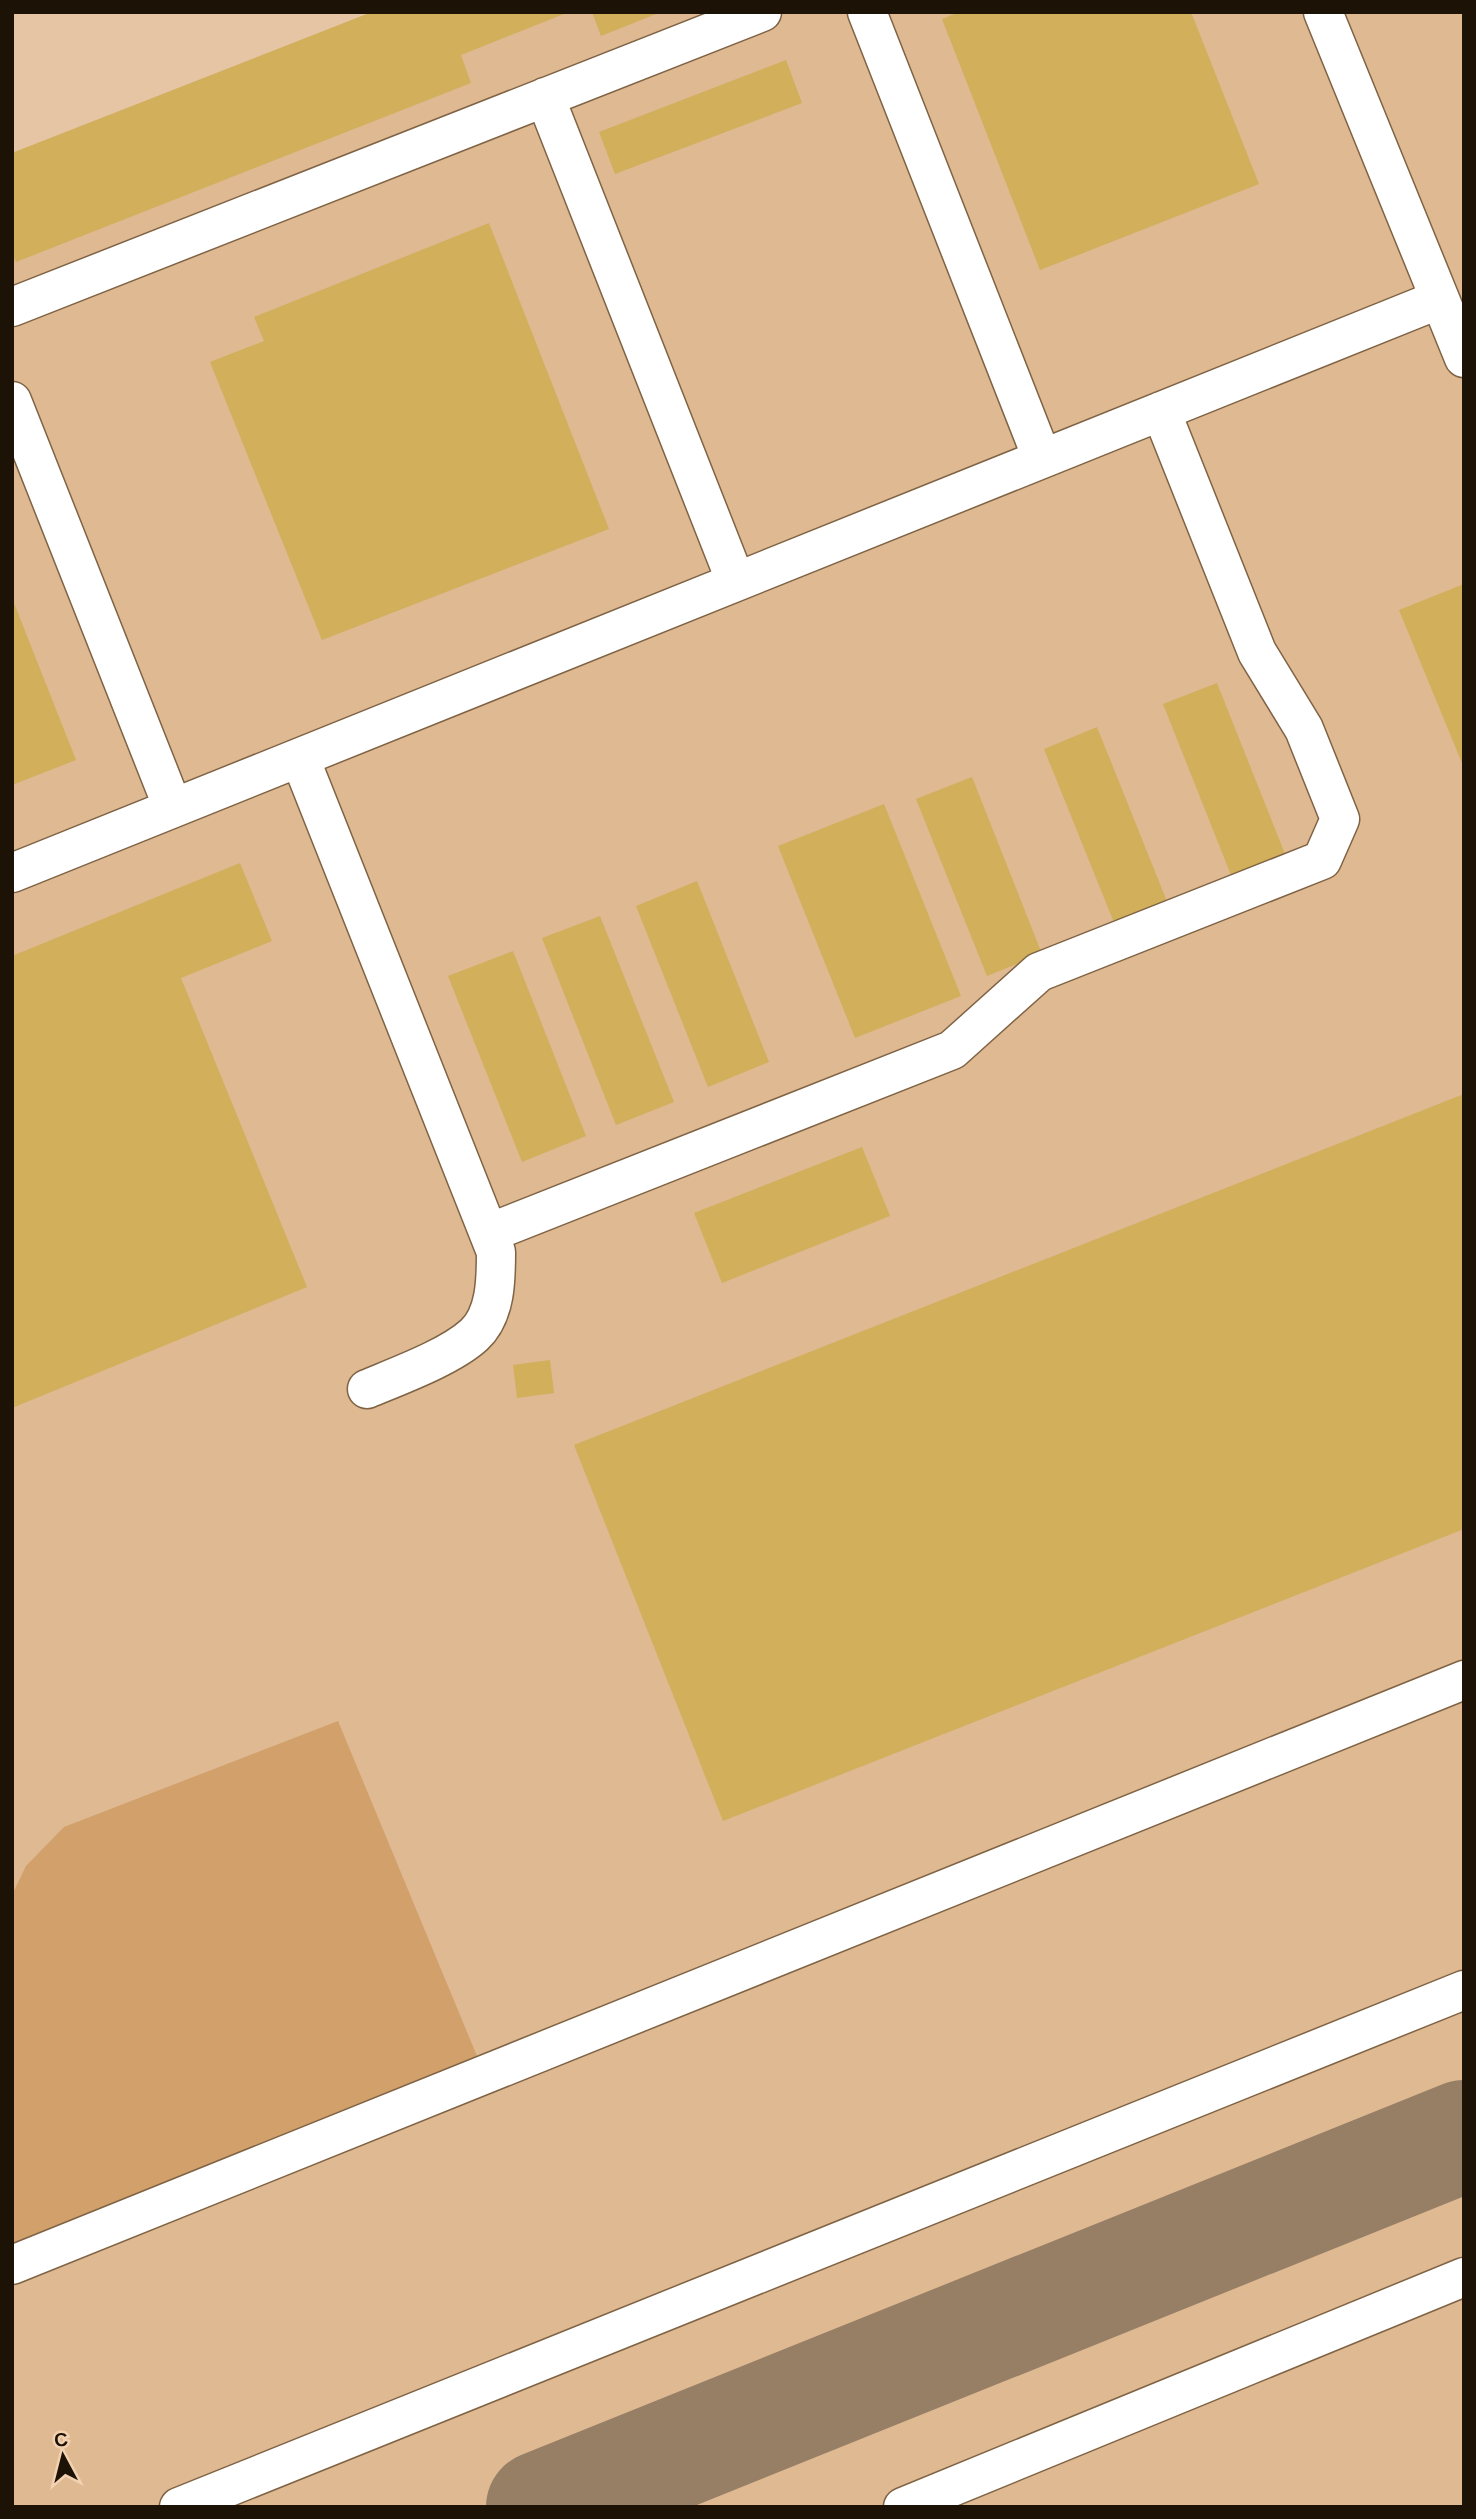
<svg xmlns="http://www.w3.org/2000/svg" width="1476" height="2519" viewBox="0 0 1476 2519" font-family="Helvetica,sans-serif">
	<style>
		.built { fill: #deb992 }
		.green { fill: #d2a06a }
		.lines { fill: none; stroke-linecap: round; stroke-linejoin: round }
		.taxiway { stroke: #977f66; stroke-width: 112 }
		.building { fill: #d1af5b }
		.minor-casing { stroke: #7f6344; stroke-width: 41 }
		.minor { stroke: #fff; stroke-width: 38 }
	</style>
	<rect width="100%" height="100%" fill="#e6c5a4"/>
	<!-- built -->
	<path class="built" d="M 372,12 L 1464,12 L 1464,2507 L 12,2507 L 12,153 Z"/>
	<!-- green -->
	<path class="green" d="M 338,1721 L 477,2056 L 12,2244 L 12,1895 L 26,1866 L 64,1827 Z"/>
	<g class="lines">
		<!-- taxiway -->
		<path class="taxiway" d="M 542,2507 L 1464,2136"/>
	</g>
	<!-- building -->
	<path class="building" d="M 372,12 L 569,12 L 461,55 L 471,83 L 16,262 L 12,254 L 12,153 Z
		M 592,12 L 661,12 L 601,36 Z
		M 959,12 L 1191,12 L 1259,184 L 1040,270 L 942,19 Z
		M 786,60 L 802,103 L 615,174 L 599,132 Z
		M 489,223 L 609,529 L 322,640 L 210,362 L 264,341 L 254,317 Z
		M 1464,584 L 1464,768 L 1399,610 Z
		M 12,598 L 76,760 L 12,785 Z
		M 1217,683 L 1285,854 L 1231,875 L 1163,704 Z
		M 1097,727 L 1168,904 L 1115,925 L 1044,749 Z
		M 972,777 L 1042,954 L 987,976 L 916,799 Z
		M 884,804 L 961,996 L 855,1038 L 778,846 Z
		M 240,863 L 272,941 L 181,978 L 307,1287 L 12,1408 L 12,956 Z
		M 697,881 L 769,1062 L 708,1087 L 636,906 Z
		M 600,916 L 674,1102 L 616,1125 L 542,938 Z
		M 513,951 L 586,1136 L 522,1162 L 448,976 Z
		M 1464,1094 L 1464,1529 L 723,1821 L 574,1445 Z
		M 862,1147 L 890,1216 L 722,1283 L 694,1213 Z
		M 550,1360 L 554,1393 L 517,1398 L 513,1365 Z"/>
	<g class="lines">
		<!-- minor casing -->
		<g class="minor-casing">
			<path id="minor" d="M 867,12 L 1042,458
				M 1323,12 L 1464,358
				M 545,97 L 736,582
				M 12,307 L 762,12
				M 12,401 L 173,808
				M 300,758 L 496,1252 C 496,1279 496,1315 474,1335 C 450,1357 398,1376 367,1389
				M 12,873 L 1440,299
				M 489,1233 L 952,1050 L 1039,972 L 1322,860 L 1340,819 L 1304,729 L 1257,652 L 1161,411
				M 12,2265 L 1464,1680
				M 179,2507 L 1464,1990
				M 903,2507 L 1464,2277"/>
		</g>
		<!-- minor -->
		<use href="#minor" class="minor"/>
	</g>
	<!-- border -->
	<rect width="1476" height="2519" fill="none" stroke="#1d1206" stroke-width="28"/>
	<!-- north arrow -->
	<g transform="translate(63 2456) rotate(353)" stroke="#f3d2b1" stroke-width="5" paint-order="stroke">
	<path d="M0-5L12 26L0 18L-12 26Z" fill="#1d1206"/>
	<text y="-10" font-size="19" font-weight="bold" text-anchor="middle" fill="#1d1206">С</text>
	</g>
</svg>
